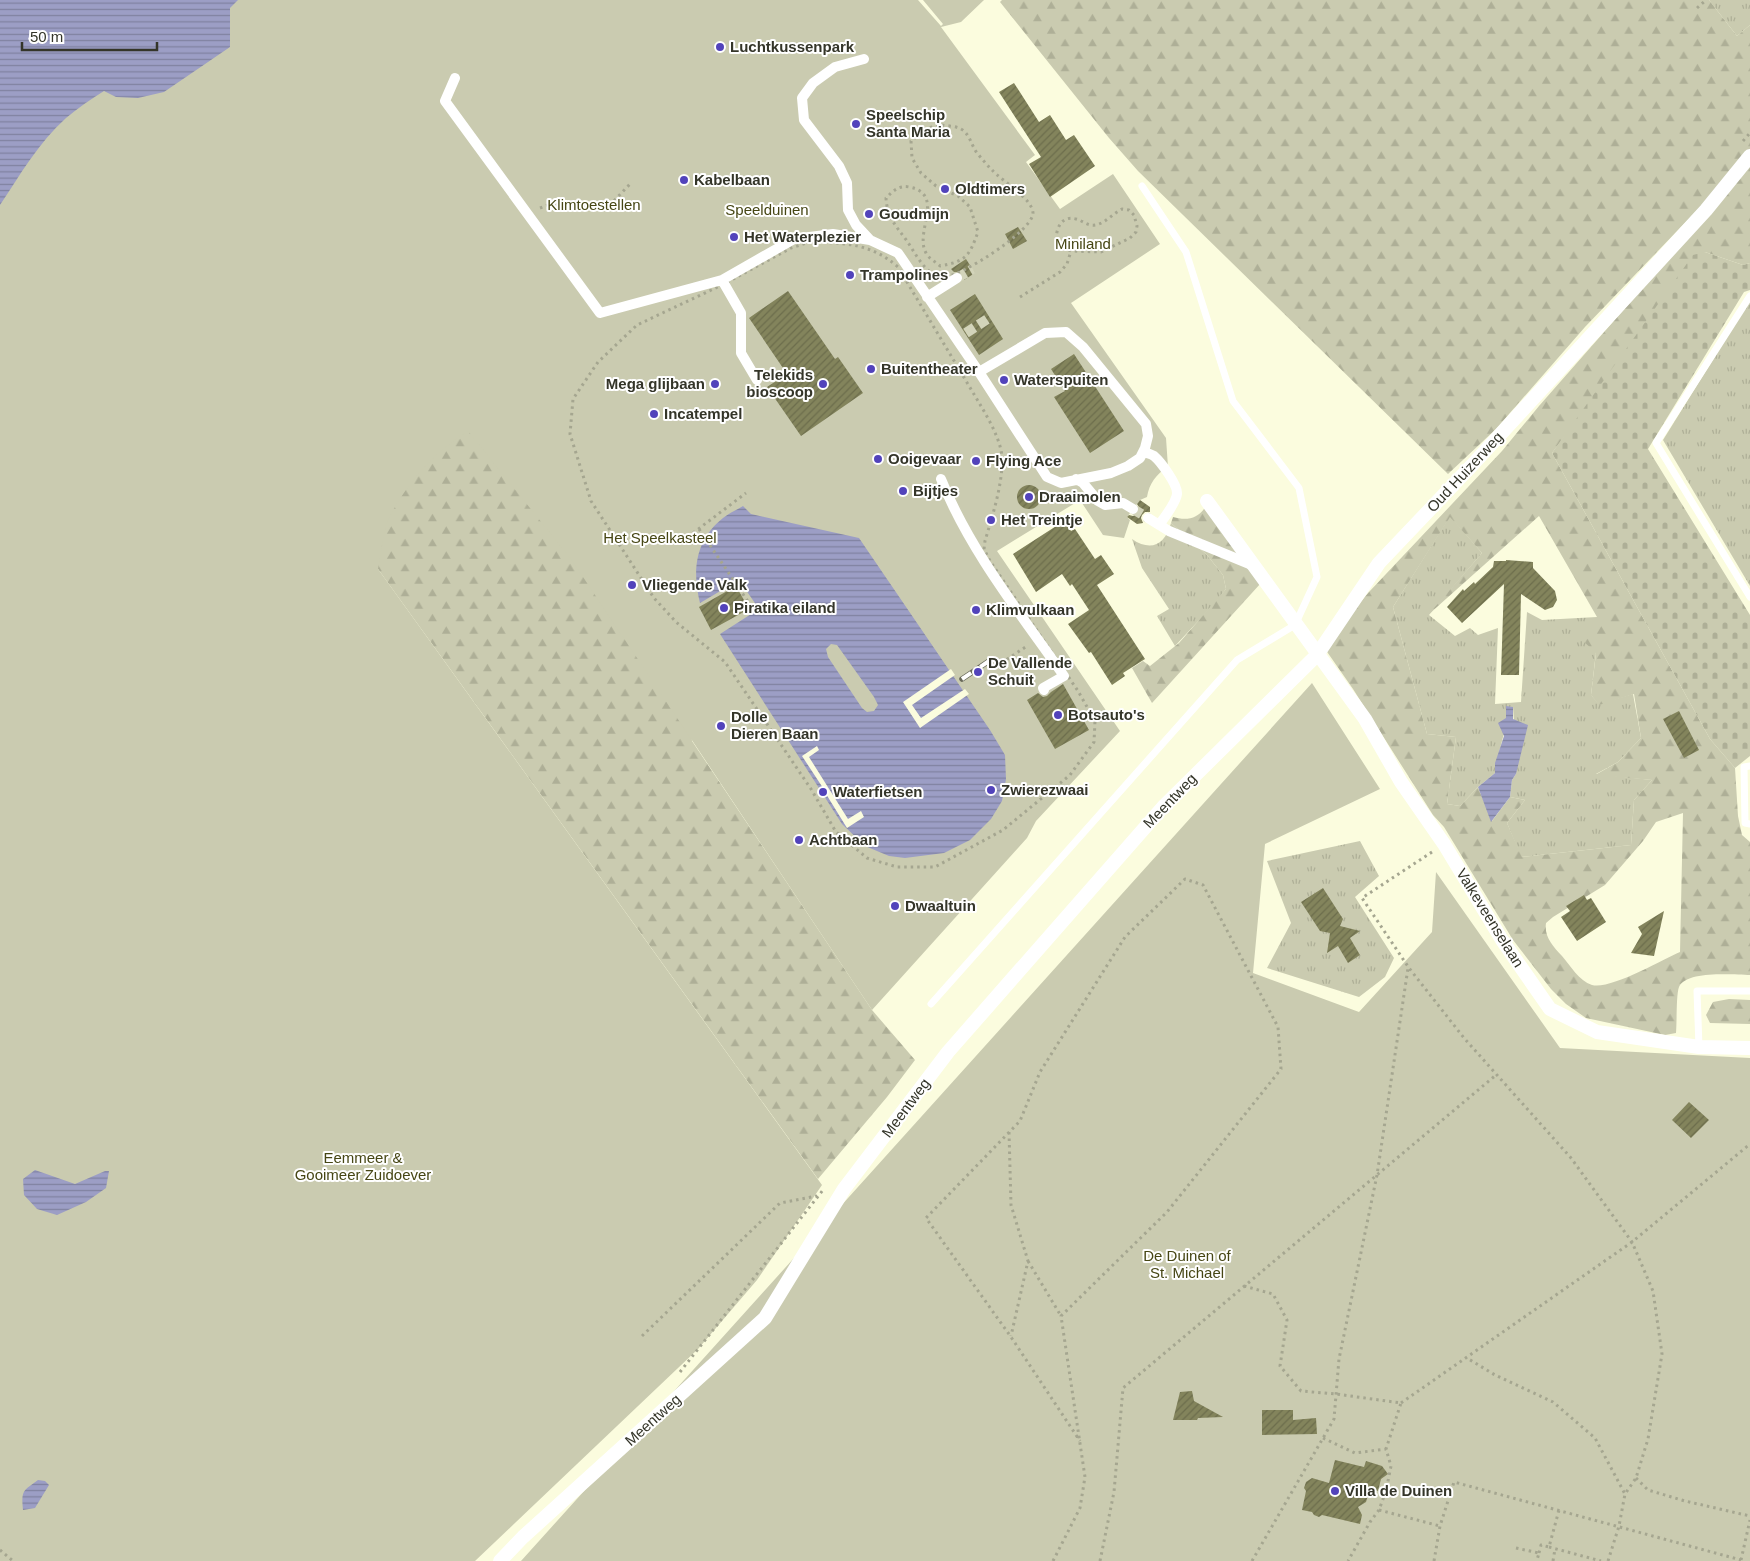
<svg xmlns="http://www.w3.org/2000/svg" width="1750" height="1561" viewBox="0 0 1750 1561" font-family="Arial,sans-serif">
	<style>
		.grass { fill: url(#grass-tufts) }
		.forest { fill: url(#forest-firs); fill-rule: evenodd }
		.cemetery { fill: url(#cemetery-stones) }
		.green { fill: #cacbb0 }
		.water { fill: url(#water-rules); fill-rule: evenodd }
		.pier { fill: #fbfcde }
		.building { fill: url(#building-hatch) }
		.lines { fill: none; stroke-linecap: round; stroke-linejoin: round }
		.pedestrian-tunnel { stroke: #d3d4ba; stroke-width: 10; stroke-dasharray: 10 5; stroke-linecap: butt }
		.path { stroke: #a5a690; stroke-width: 3; stroke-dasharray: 2.5 4; stroke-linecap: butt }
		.service { stroke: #fff; stroke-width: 7 }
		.pedestrian { stroke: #fff; stroke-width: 10 }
		.minor { stroke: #fff; stroke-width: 14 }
		.rail-casing { stroke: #686959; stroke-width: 5.5 }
		.rail { stroke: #fff; stroke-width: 4; stroke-dasharray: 11; stroke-linecap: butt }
		.poi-dot { fill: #5243bb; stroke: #fff; stroke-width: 2 }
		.labels { text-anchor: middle; stroke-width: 4; stroke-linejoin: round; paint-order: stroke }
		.poi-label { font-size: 15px; font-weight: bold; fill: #343529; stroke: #fff; text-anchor: start }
		.park-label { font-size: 15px; fill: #464614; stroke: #fff }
		.street-label { font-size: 15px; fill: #343529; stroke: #fff }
	</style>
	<defs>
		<pattern id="grass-tufts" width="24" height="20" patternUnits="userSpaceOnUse" patternTransform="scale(1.25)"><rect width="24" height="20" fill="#cacbb0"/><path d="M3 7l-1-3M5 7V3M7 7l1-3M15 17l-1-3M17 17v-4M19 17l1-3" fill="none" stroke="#aeaf97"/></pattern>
		<pattern id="forest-firs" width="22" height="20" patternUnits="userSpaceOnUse" patternTransform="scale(1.25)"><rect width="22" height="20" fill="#cacbb0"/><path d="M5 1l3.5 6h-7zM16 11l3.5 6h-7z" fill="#aeaf97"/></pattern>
		<pattern id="cemetery-stones" width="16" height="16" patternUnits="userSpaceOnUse" patternTransform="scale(1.25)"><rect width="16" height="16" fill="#cacbb0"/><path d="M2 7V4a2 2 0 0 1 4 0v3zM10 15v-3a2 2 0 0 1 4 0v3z" fill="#aeaf97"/></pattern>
		<pattern id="water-rules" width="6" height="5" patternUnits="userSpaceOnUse" patternTransform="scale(1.25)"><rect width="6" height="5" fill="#9c9ec5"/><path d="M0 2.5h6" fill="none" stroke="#8082a0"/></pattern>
		<pattern id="building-hatch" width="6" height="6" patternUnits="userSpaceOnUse" patternTransform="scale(1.25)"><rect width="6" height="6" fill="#83845c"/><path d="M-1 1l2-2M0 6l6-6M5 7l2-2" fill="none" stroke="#6c6d4c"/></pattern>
	</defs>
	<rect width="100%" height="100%" fill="#fbfcde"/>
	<!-- grass -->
	<path class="grass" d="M 1709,0 L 1750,0 L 1750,25 L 1737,36 Z
		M 1750,300 L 1750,586 L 1663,440 Z
		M 1450,516 L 1482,553 L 1429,615 L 1455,636 L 1470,628 L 1478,635 L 1498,628 L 1495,704 L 1521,702 L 1527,612 L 1542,620 L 1597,617 L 1596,652 L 1591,695 L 1599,704 L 1633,694 L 1641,738 L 1618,762 L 1596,774 L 1652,780 L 1634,800 L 1631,845 L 1521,857 L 1507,823 L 1525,800 L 1510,797 L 1512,780 L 1516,774 L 1517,766 L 1513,707 C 1504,721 1507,723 1503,737 C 1500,750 1496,760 1495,773 L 1478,787 L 1460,806 L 1447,804 L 1456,737 L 1427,734 L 1393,607 Z
		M 1171,523 L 1207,555 L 1223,575 L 1226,589 L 1215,603 L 1175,646 L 1157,616 L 1169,609 L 1142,568 L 1132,539 C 1151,552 1165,545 1171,523 Z
		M 1360,841 L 1379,876 L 1355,897 L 1394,958 L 1385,977 L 1359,997 L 1267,968 L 1291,923 L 1267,861 Z"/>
	<!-- forest -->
	<path class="forest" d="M 1002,0 L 1709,0 L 1737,36 L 1750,25 L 1750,155 L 1585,327 L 1496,429 L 1448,474 L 1138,171 L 1109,138 L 1000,2 Z
		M 1750,166 L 1750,263 L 1743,265 L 1705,252 L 1552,453 L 1710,739 L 1735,768 L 1738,816 L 1742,835 L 1750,842 L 1750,975 C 1734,975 1687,970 1679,987 C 1676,995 1677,1023 1676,1033 L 1665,1035 L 1586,1018 L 1566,1004 L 1551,989 L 1513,940 L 1444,827 L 1433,815 L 1353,689 L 1323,646 L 1369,592 L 1502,451 L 1539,406 ZM 1539,516 L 1597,617 L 1580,638 L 1596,653 L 1591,695 L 1599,705 L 1634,694 L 1641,738 L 1618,762 L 1595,775 L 1652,780 L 1634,800 L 1631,845 L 1522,857 L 1507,823 L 1525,800 L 1510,797 L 1492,821 L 1478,787 L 1460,806 L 1447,804 L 1456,737 L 1427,734 L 1393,607 L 1450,517 L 1482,553 L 1428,615 ZM 1683,813 L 1680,952 C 1662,960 1610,990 1592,985 C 1579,981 1570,965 1562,956 C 1553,946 1544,937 1546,923 L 1553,917 L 1605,885 L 1643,841 L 1656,822 Z
		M 348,227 L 691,726 L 692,741 L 872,1010 L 915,1060 L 887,1097 L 818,1179 L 378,569 Z
		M 1206,506 L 1261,583 L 1152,703 L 1132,668 L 1143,661 L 1150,666 L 1179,643 L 1226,589 L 1223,575 L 1207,555 L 1171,523 L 1173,517 C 1187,521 1198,519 1206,506 Z
		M 1729,999 L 1750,1000 L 1750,1024 L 1710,1023 L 1706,1015 L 1713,1002 Z"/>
	<!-- cemetery -->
	<path class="cemetery" d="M 1705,252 L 1743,265 L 1750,263 L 1750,290 L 1744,292 L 1648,449 L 1750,615 L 1750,756 L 1735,768 L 1710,739 L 1552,453 L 1693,255 Z"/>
	<!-- green -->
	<path class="green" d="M 0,0 L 918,0 L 941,26 L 943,24 L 923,0 L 984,0 L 961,22 L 941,27 L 1035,155 L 1026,162 L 1060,209 L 1113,174 L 1160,244 L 1071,303 L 1166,438 L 1168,467 C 1156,474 1149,484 1147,497 L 1140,500 L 1127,517 L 1130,520 L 1124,538 L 1103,535 L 1080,500 L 997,551 L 1120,731 L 1036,821 L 1027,838 L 872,1010 L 571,559 L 468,431 C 434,452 406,484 388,520 C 383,531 381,556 378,569 L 822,1185 L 757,1280 L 698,1349 L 475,1561 L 0,1561 Z
		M 1312,683 L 1380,789 L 1265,844 L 1253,973 L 1359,1012 L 1432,932 L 1436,872 L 1560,1048 L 1750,1058 L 1750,1561 L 521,1561 Z"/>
	<!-- water -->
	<path class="water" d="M 0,0 L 238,0 L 230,8 L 230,47 L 164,92 L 138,98 L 116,97 L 104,91 C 91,99 78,108 66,118 C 39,142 20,175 0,205 Z
		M 743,506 L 751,514 L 859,538 L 990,730 L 1005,755 L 1006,779 L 1002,801 L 991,819 L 970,840 L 944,853 L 905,858 L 889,856 L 865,846 L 842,824 L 720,634 L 759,609 L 739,580 L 700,603 C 692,571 695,540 723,518 C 729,513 737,510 743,506 ZM 831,644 L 837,645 L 874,697 L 878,705 L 874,711 L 867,712 L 862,708 L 828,657 L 826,649 Z
		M 1506,706 L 1513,707 L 1513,719 L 1528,725 L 1516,774 L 1512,780 L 1510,797 L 1491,822 L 1478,787 L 1495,773 L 1495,763 L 1504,736 L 1498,723 L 1506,718 Z
		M 35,1170 L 75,1184 L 105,1171 L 109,1171 L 106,1188 L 86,1202 L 57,1215 L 37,1209 L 24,1195 L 23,1179 Z
		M 38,1480 L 45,1481 L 49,1485 L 35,1508 L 23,1510 C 21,1490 23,1491 38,1480 Z"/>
	<!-- pier -->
	<path class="pier" d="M 951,669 L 955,675 L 912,705 L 921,718 L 965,689 L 969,694 L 920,728 L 903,702 Z
		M 817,746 L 819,750 L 809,757 L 848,819 L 861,811 L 864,817 L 847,828 L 826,794 L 823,795 L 820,790 L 823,788 L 802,756 Z"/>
	<!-- building -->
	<path class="building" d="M 1014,83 L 1039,122 L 1050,115 L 1066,140 L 1074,135 L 1095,166 L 1050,197 L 1029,164 L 1041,157 L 999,92 Z
		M 1018,227 L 1027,241 L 1013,249 L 1005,234 Z
		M 966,259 L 975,273 L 964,280 L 963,275 L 961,272 L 954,272 L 951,269 Z
		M 788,291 L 835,359 L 838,357 L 863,393 L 801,436 L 767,387 L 787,374 L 749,318 Z
		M 975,294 L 1003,339 L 979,355 L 950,310 Z
		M 1074,354 L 1124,431 L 1090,453 L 1054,397 L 1065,391 L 1051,369 Z
		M1017 497a12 12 0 1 1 24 0a12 12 0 1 1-24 0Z
		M 1140,500 L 1150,507 L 1150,512 L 1145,512 L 1142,515 L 1141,518 L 1143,523 L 1137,524 L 1127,517 L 1129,515 L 1133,516 L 1139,513 L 1140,509 L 1137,504 Z
		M 1064,521 L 1071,531 L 1075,529 L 1095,559 L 1101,555 L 1114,574 L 1097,585 L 1145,659 L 1123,673 L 1125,676 L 1112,685 L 1091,652 L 1089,653 L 1068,624 L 1089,610 L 1072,584 L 1070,586 L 1062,574 L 1036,592 L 1013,554 Z
		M 1506,560 L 1533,562 L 1533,568 L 1555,591 L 1557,600 L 1553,607 L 1545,610 L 1521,594 L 1519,675 L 1501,675 L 1504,584 L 1462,623 L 1447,607 L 1463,589 L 1464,591 L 1474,582 L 1475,584 L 1493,567 L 1494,561 L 1506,561 Z
		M 736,586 L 749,609 L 711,630 L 699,607 Z
		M 1063,684 L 1089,730 L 1055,749 L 1027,700 L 1038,693 L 1043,697 L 1047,696 L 1051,692 Z
		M 1679,711 L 1699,750 L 1684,758 L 1663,719 Z
		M 1323,888 L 1343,919 L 1340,926 L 1360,931 L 1350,938 L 1360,955 L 1348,963 L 1338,946 L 1327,953 L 1330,933 L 1320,931 L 1301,902 Z
		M 1584,895 L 1587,900 L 1591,898 L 1606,922 L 1577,941 L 1561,917 L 1570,911 L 1566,906 Z
		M 1664,911 L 1654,956 L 1631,953 L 1642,934 L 1638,927 Z
		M 1689,1102 L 1709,1120 L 1691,1138 L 1672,1120 Z
		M 1192,1391 L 1194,1401 L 1223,1417 L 1198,1418 L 1197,1420 L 1173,1420 L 1180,1392 Z
		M 1262,1410 L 1293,1410 L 1293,1420 L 1316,1418 L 1317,1434 L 1262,1435 Z
		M 1335,1460 L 1364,1467 L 1366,1461 L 1382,1466 L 1388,1474 L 1381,1479 L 1378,1491 L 1370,1489 L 1366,1502 L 1358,1507 L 1362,1515 L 1360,1524 L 1322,1515 L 1319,1517 L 1314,1515 L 1312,1512 L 1302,1510 L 1306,1491 L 1304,1488 L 1306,1482 L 1312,1478 L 1329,1483 Z"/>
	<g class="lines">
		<!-- pedestrian-tunnel -->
		<path class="pedestrian-tunnel" d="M 957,278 L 973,269
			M 966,333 L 989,318
			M 1133,509 L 1148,518"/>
		<!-- path -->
		<path class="path" d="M 1697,8 L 1706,0
			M 942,125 C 947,126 956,126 961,129 C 970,134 971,145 977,153 C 982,159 987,165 992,170 C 1003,182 1032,198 1033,213 C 1033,231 959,278 943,277 C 925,275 916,254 907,241 C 896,226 887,217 886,198 C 893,191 899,185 909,187 C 946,194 914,232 926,253 C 928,258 936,262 940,266 C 967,261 969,256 978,232 L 970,207 L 958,196 L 936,186 L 921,173 L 912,158 L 911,141 L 927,128 Z
			M 1743,141 L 1750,133
			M 540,208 L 553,203 L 596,209 L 609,206 L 632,182
			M 810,242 C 844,243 871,243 898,267 L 978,401 C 987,416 997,433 1001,450 C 1006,475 992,517 985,541 L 984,549 L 990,561 L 1078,691 L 1095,721 L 1094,742 L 1070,775 L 1003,830 L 935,867 L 897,867 L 867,858 L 836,832 L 811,789 L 725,662 L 676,622 L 654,598 L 591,501 L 570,434 L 573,399 L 598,362 L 637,325 L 724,284 L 791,248 Z
			M 1020,297 L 1060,272 L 1067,264 L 1071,251 L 1062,247 L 1056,241 C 1056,229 1061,215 1076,219 C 1084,221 1089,228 1099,224 C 1107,221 1114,213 1122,209 L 1129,210 L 1134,215 L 1137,226 L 1136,232 L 1130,238 L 1101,252 L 1071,251
			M 699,529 L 753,609
			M 693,533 L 746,493
			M 994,659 L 1006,660 L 1027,646
			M 1432,852 L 1362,898 L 1409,968 L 1464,1038 L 1571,1158 L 1632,1242 L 1653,1291 L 1662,1354 L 1648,1439 L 1636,1478 L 1625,1494 L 1595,1438 L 1553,1402 L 1495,1375 L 1467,1358
			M 1009,1132 L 1011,1205 L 1028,1261 L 1011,1336
			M 1028,1261 L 1061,1316
			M 1244,1286 L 1273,1294 L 1287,1320 L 1280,1366 L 1301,1391 L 1336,1394 L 1401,1403 L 1386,1449
			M 642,1336 L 780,1203 L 817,1196
			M 680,1372 L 823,1190
			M 1401,1403 L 1632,1242 L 1750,1144
			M 1323,1438 L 1355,1453 L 1386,1449 L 1391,1466 L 1386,1491 L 1379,1510 L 1370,1522 L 1348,1561
			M 1636,1478 L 1648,1490 L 1685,1501 L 1750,1516
			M 1379,1510 L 1440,1526
			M 1549,1547 L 1601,1561
			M 1516,1548 L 1539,1553 L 1537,1560 L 1538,1561
			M 0,1550 L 13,1561
			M 1539,1553 L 1541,1545 L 1549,1547 L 1559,1510
			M 1741,1560 L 1750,1520
			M 1053,1561 L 1080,1508 L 1085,1477 L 1061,1316 L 1167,1212 L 1281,1069 L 1278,1027 L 1203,885 L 1185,879 L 1125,937 L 1040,1072 L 1020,1121 L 926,1218 L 1011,1337 L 1080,1441
			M 1100,1561 L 1114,1492 L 1123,1388 L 1496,1075
			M 1252,1561 L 1334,1419 L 1339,1359 L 1377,1175 L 1408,968
			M 1434,1561 L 1440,1526 L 1454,1482 L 1741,1560
			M 1553,1561 L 1555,1549
			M 1608,1561 L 1619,1526 L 1625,1494"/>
		<!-- service -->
		<path class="service" d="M 1750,296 L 1656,443 L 1750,597
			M 1750,766 L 1744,767 L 1745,823 L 1750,824
			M 931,1004 L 1237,660 L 1295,625 L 1317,577 L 1299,488 L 1233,401 L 1186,252 L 1142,186
			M 1699,1047 L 1697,991 L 1750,991"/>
		<!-- pedestrian -->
		<path class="pedestrian" d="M 864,59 L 835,67 L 813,83 L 802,98 L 804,120 L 839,166 L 847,183 L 848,210 L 856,225 L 870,240
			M 455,78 L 445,101 L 600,313 L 722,280
			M 927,297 L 957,278
			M 1066,332 L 1083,347 L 1146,424 L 1148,436 L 1145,448 L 1140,458 L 1128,466 L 1111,473 L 1061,483 L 1047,477 L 979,372 L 1045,333 Z
			M 757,380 L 741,353 L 741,313 L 722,280 L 794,239 L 833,234 L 870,240 L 898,253 L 979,372
			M 1143,452 C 1147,453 1151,454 1154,456 C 1161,462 1178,485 1177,494 C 1176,503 1164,518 1159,525
			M 941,479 C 970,551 1020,613 1064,676 L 1043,688 L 1044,690
			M 1076,479 L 1083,483 L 1098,501 L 1105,505 L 1123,503 L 1133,509
			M 1148,518 L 1169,531 L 1252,565"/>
		<!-- minor -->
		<path class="minor" d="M 1207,501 L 1365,719 L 1401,782 L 1444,844 L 1502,940 L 1550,1009 L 1597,1032 L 1699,1047 L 1750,1048
			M 500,1561 L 523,1537 L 765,1318 L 844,1189 L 948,1052 L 1163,807 L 1317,655 L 1379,563 L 1475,462 L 1706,210 L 1750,156"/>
		<!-- rail casing -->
		<g class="rail-casing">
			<path id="rail" d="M 962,679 L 989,661"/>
		</g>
		<!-- rail -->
		<use href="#rail" class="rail"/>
	</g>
	<!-- markers -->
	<g class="poi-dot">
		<circle cx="720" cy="47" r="5"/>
		<circle cx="856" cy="124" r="5"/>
		<circle cx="684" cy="180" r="5"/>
		<circle cx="945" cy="189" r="5"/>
		<circle cx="869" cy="214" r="5"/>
		<circle cx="734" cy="237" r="5"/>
		<circle cx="850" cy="275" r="5"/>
		<circle cx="871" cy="369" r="5"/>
		<circle cx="1004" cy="380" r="5"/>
		<circle cx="715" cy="384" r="5"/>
		<circle cx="823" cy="384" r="5"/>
		<circle cx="654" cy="414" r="5"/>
		<circle cx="878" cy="459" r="5"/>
		<circle cx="976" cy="461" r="5"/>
		<circle cx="903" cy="491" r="5"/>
		<circle cx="1029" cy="497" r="5"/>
		<circle cx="991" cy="520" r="5"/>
		<circle cx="632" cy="585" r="5"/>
		<circle cx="724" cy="608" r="5"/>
		<circle cx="976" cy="610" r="5"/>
		<circle cx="978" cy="672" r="5"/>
		<circle cx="1058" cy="715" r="5"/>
		<circle cx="721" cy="726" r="5"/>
		<circle cx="991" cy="790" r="5"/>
		<circle cx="823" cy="792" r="5"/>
		<circle cx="799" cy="840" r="5"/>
		<circle cx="895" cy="906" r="5"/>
		<circle cx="1335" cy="1491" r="5"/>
	</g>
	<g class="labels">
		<!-- poi labels -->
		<g class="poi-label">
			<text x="730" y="52">Luchtkussenpark</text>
			<text x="866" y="120">Speelschip<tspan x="866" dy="17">Santa Maria</tspan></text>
			<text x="694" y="185">Kabelbaan</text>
			<text x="955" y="194">Oldtimers</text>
			<text x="879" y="219">Goudmijn</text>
			<text x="744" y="242">Het Waterplezier</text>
			<text x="860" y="280">Trampolines</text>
			<text x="881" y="374">Buitentheater</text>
			<text x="813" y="380" text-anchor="end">Telekids<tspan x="813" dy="17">bioscoop</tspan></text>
			<text x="1014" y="385">Waterspuiten</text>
			<text x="705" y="389" text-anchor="end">Mega glijbaan</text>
			<text x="664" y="419">Incatempel</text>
			<text x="888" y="464">Ooigevaar</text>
			<text x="986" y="466">Flying Ace</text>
			<text x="913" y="496">Bijtjes</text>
			<text x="1039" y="502">Draaimolen</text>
			<text x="1001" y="525">Het Treintje</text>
			<text x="642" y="590">Vliegende Valk</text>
			<text x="734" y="613">Piratika eiland</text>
			<text x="986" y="615">Klimvulkaan</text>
			<text x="988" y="668">De Vallende<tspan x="988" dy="17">Schuit</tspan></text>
			<text x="1068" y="720">Botsauto's</text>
			<text x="731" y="722">Dolle<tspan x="731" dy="17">Dieren Baan</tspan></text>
			<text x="1001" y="795">Zwierezwaai</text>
			<text x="833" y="797">Waterfietsen</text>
			<text x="809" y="845">Achtbaan</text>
			<text x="905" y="911">Dwaaltuin</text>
			<text x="1345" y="1496">Villa de Duinen</text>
		</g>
		<!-- park labels -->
		<g class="park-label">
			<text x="594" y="210">Klimtoestellen</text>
			<text x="767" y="215">Speelduinen</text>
			<text x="1083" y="249">Miniland</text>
			<text x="660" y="543">Het Speelkasteel</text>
			<text x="363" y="1163">Eemmeer &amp;<tspan x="363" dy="17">Gooimeer Zuidoever</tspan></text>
			<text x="1187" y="1261">De Duinen of<tspan x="1187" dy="17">St. Michael</tspan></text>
		</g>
		<!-- street labels -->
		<g class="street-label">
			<text transform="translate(1465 472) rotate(-47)" y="5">Oud Huizerweg</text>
			<text transform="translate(1170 801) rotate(-46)" y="5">Meentweg</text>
			<text transform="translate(1490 918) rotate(58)" y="5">Valkeveenselaan</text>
			<text transform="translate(906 1108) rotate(-53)" y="5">Meentweg</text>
			<text transform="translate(653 1420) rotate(-42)" y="5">Meentweg</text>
		</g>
	</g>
	<!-- scale -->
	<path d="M22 42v8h135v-8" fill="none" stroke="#343529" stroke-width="2.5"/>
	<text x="30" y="42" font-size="15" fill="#343529" stroke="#ffffff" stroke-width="4" paint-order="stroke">50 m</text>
</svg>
